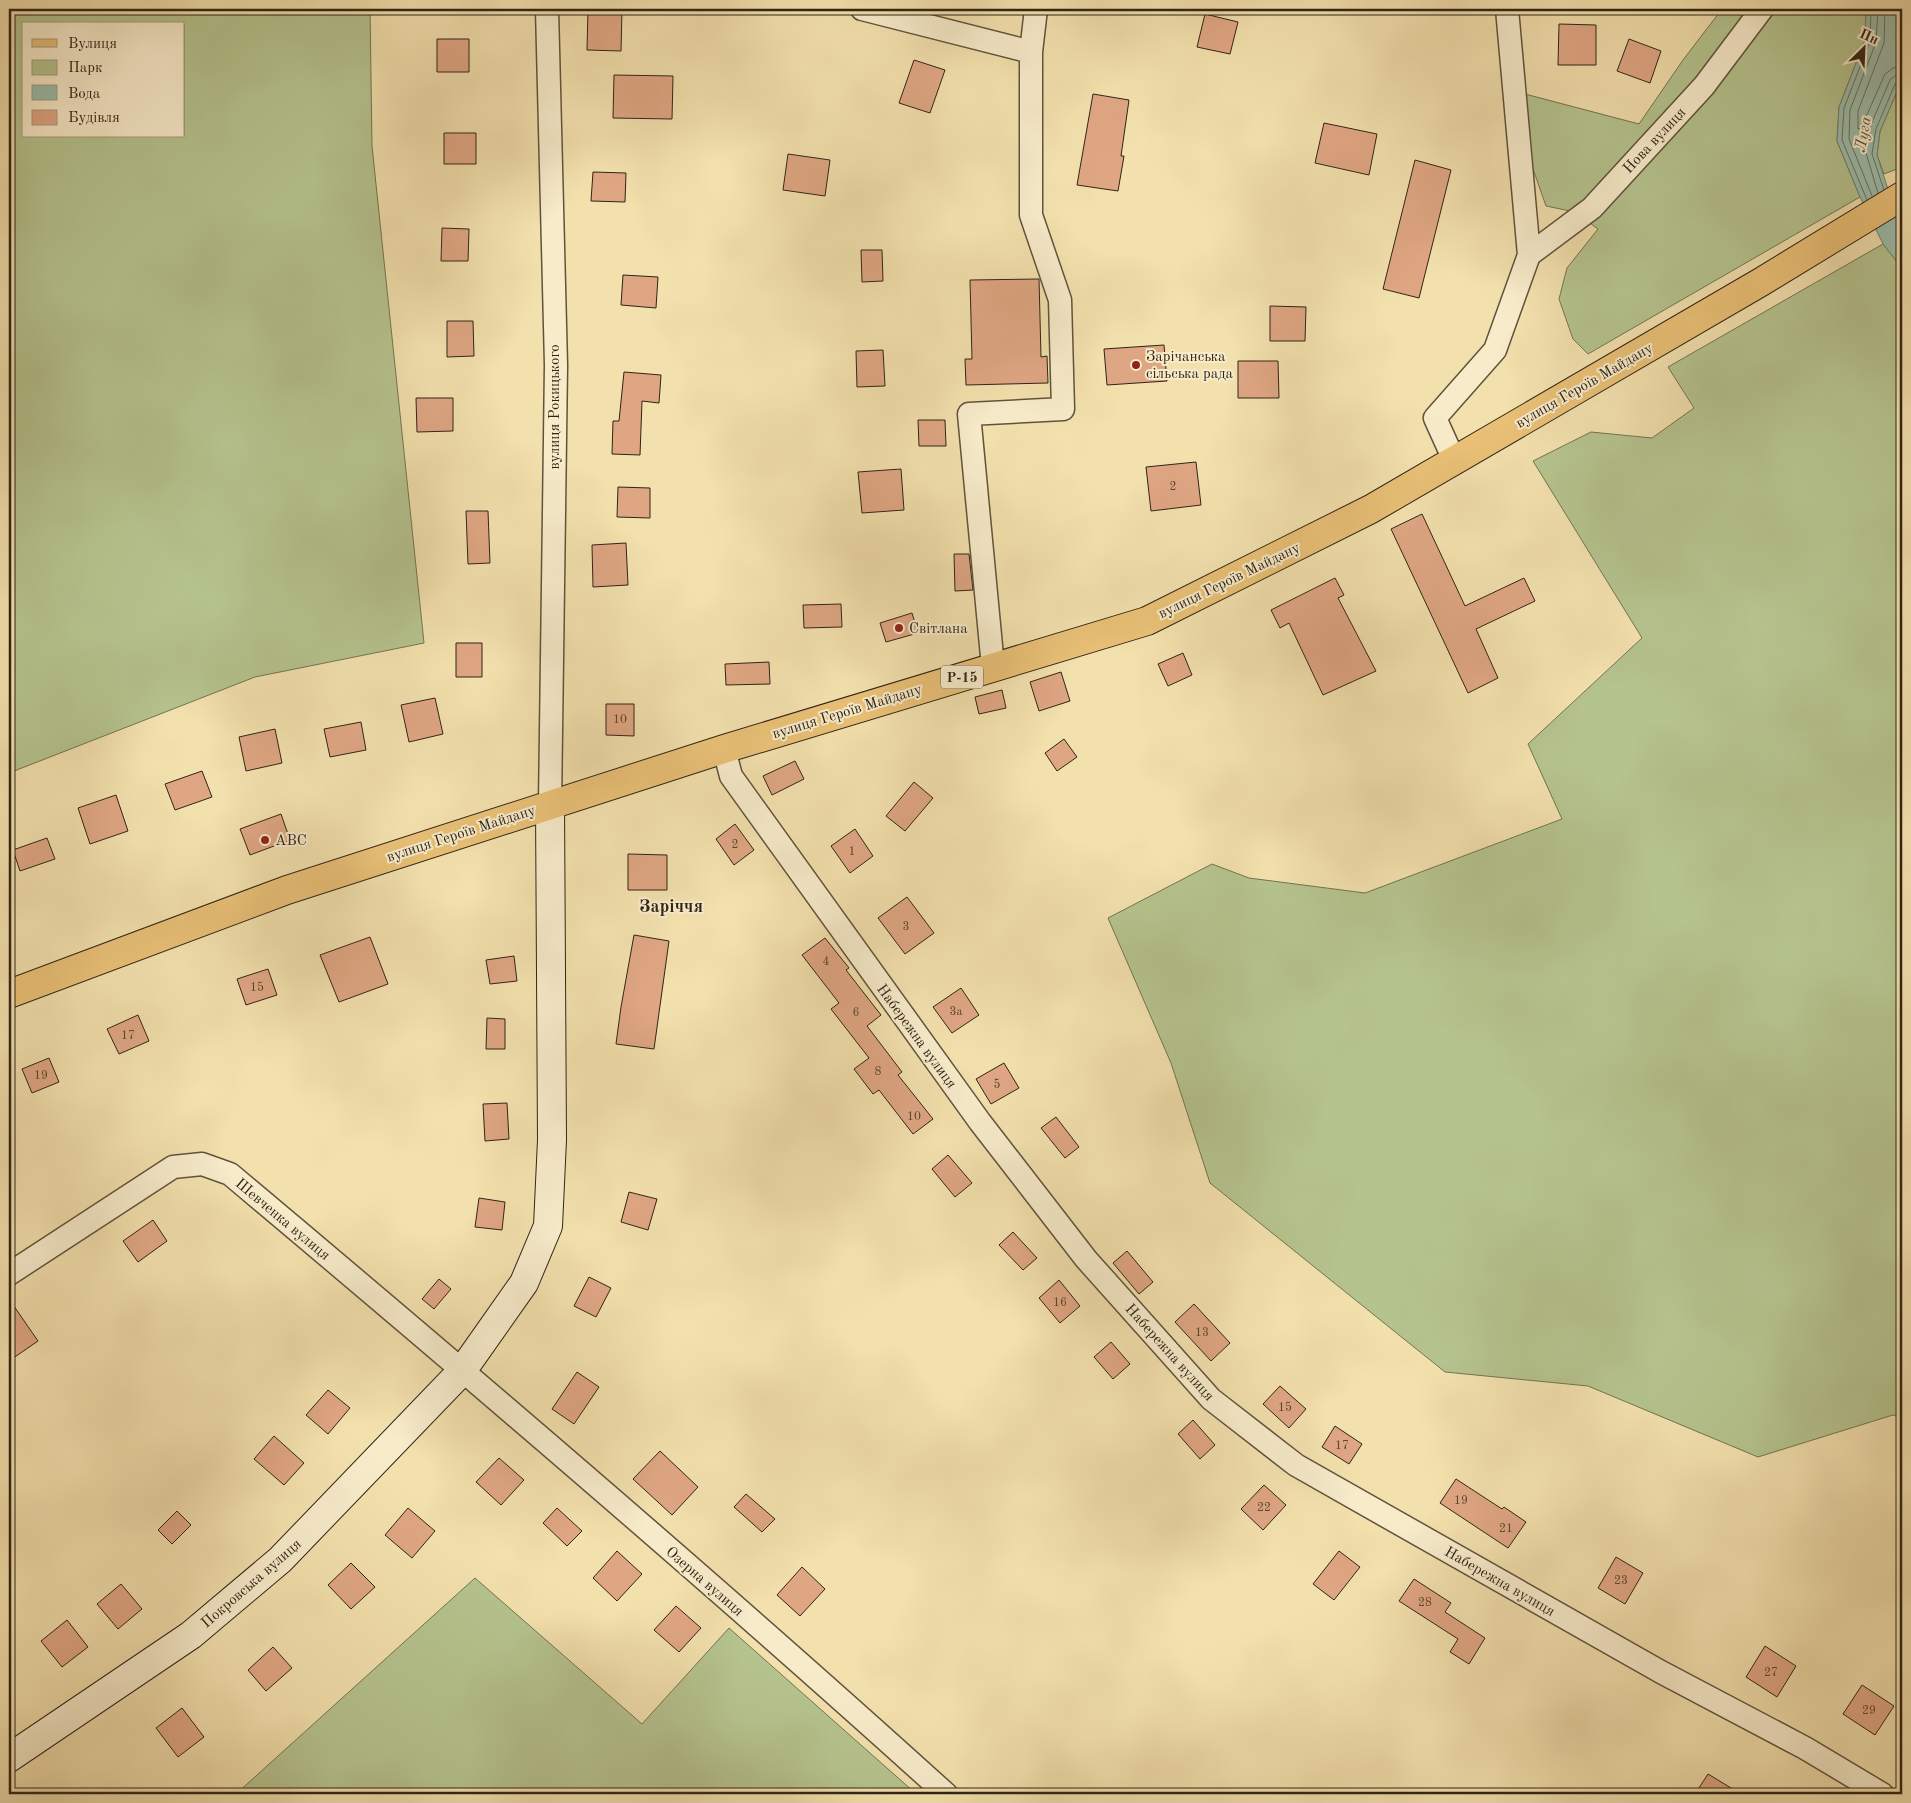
<svg xmlns="http://www.w3.org/2000/svg" width="1911" height="1803" viewBox="0 0 1911 1803" font-family="'Old Standard TT',serif">
	<style>
		.green { fill: #b5c38e; stroke: #727452; fill-rule: evenodd }
		.water { fill: #9bbdab; stroke: #708070 }
		.lines { fill: none; stroke-linecap: round; stroke-linejoin: round }
		.shore { stroke: #667061; stroke-width: 1 }
		.building { fill: #dfa683; stroke: #302417 }
		.street-casing { stroke: #60533c; stroke-width: 25 }
		.secondary-casing { stroke: #302417; stroke-width: 30 }
		.primary-casing { stroke: #302417; stroke-width: 30 }
		.street { stroke: #f7ebca; stroke-width: 22 }
		.secondary { stroke: #f7ebca; stroke-width: 28 }
		.primary { stroke: #e9c076; stroke-width: 28 }
		.poi-dot { fill: #8f2418; stroke: #f7ebca; stroke-width: 2 }
		.labels { text-anchor: middle; stroke-width: 4; stroke-linejoin: round; paint-order: stroke }
		.number-label { font-size: 12px; fill: #5c4432 }
		.shield { fill: #f7ebca; stroke: #6c604d; stroke-width: 1 }
		.shield-label { font-size: 14px; font-weight: bold; fill: #302417 }
		.street-label { font-size: 15px; fill: #302417; stroke: #f7ebca }
		.poi-label { font-size: 15px; fill: #302417; stroke: #f7ebca; text-anchor: start }
		.water-label { font-size: 16px; font-style: italic; fill: #505243; stroke: #f7ebca }
		.quarter-label { font-size: 18px; font-weight: bold; fill: #302417; stroke: #f7ebca }
	</style>
	<rect width="100%" height="100%" fill="#f2e0ad"/>
	<filter id="stains"><feTurbulence type="fractalNoise" baseFrequency=".004" numOctaves="4"/><feColorMatrix values="0 0 0 0 .2 0 0 0 0 .09 0 0 0 0 .02 0 0 0 .5 -.17"/></filter>
	<radialGradient id="worn" r=".72"><stop offset=".6" stop-color="#630" stop-opacity="0"/><stop offset="1" stop-color="#630" stop-opacity=".3"/></radialGradient>
	<!-- green -->
	<path class="green" d="M 9,9 L 370,9 L 372,146 L 424,643 L 255,677 L 9,773 ZM 24,24 L 184,24 L 184,136 L 24,136 Z
		M 1722,9 L 1866,9 L 1865,40 L 1839,107 L 1837,141 L 1860,197 L 1588,354 L 1573,339 L 1559,299 L 1567,268 L 1598,229 L 1575,212 L 1546,206 L 1532,166 L 1525,94 L 1639,124 L 1683,60 Z
		M 1902,80 L 1902,167 L 1884,174 L 1877,155 L 1880,131 Z
		M 1883,244 L 1902,268 L 1902,1418 L 1893,1415 L 1758,1457 L 1588,1386 L 1445,1372 L 1210,1183 L 1171,1063 L 1108,918 L 1212,864 L 1249,878 L 1365,893 L 1562,819 L 1528,744 L 1642,638 L 1533,461 L 1591,432 L 1652,438 L 1694,408 L 1668,367 Z
		M 475,1578 L 642,1724 L 729,1628 L 914,1792 L 911,1794 L 236,1794 Z"/>
	<!-- water -->
	<path class="water" d="M 1866,9 L 1902,9 L 1902,80 L 1880,131 L 1877,155 L 1902,233 L 1902,268 L 1883,244 L 1860,197 L 1837,141 L 1839,107 L 1865,40 Z"/>
	<g class="lines">
		<!-- shore -->
		<path class="shore" d="M 1885,9 L 1884,43 L 1858,111 L 1858,129 L 1861,128 L 1885,74 L 1893,68 L 1902,66
			M 1884,190 L 1872,154 L 1876,129 L 1895,84 L 1902,80
			M 1878,193 L 1866,153 L 1870,127 L 1890,80 L 1896,75 L 1902,74
			M 1872,196 L 1849,139 L 1850,110 L 1876,42 L 1878,9
			M 1867,200 L 1842,140 L 1844,108 L 1870,41 L 1871,9"/>
	</g>
	<!-- building -->
	<path class="building" d="M 588,9 L 622,9 L 621,51 L 587,50 Z
		M 1205,14 L 1238,22 L 1230,54 L 1197,47 Z
		M 1559,24 L 1596,25 L 1596,65 L 1558,65 Z
		M 437,39 L 469,39 L 469,72 L 437,72 Z
		M 1629,39 L 1661,51 L 1650,83 L 1617,71 Z
		M 914,60 L 945,70 L 930,113 L 899,103 Z
		M 614,75 L 673,76 L 672,119 L 613,118 Z
		M 1093,94 L 1129,100 L 1121,156 L 1124,156 L 1118,191 L 1077,185 Z
		M 1324,123 L 1377,134 L 1369,175 L 1315,163 Z
		M 444,133 L 476,133 L 476,164 L 444,164 Z
		M 788,154 L 830,160 L 825,196 L 783,190 Z
		M 1415,160 L 1451,170 L 1419,298 L 1383,289 Z
		M 593,172 L 626,173 L 625,202 L 591,201 Z
		M 442,228 L 469,229 L 468,261 L 441,261 Z
		M 861,250 L 882,250 L 883,281 L 862,282 Z
		M 623,275 L 658,277 L 656,308 L 621,305 Z
		M 1039,279 L 1041,357 L 1047,356 L 1048,383 L 966,385 L 965,359 L 972,359 L 970,280 Z
		M 1270,306 L 1306,307 L 1305,341 L 1270,341 Z
		M 447,321 L 473,321 L 474,356 L 447,357 Z
		M 1164,345 L 1167,381 L 1107,385 L 1104,349 Z
		M 883,350 L 885,386 L 857,387 L 856,351 Z
		M 1238,361 L 1278,361 L 1279,398 L 1238,398 Z
		M 624,372 L 661,375 L 659,403 L 642,401 L 640,455 L 612,454 L 613,421 L 619,421 Z
		M 416,398 L 453,398 L 453,431 L 417,432 Z
		M 918,420 L 945,420 L 946,446 L 919,446 Z
		M 1196,462 L 1201,505 L 1151,511 L 1146,467 Z
		M 901,469 L 904,510 L 862,513 L 858,472 Z
		M 618,487 L 650,488 L 650,518 L 617,517 Z
		M 466,511 L 488,511 L 490,563 L 468,564 Z
		M 1422,514 L 1465,606 L 1524,578 L 1535,601 L 1476,629 L 1498,678 L 1468,693 L 1391,529 Z
		M 626,543 L 628,585 L 593,587 L 592,545 Z
		M 954,554 L 969,554 L 973,590 L 955,591 Z
		M 1335,578 L 1344,595 L 1338,598 L 1376,671 L 1323,695 L 1289,623 L 1280,628 L 1271,610 Z
		M 841,604 L 842,627 L 804,628 L 803,605 Z
		M 912,613 L 918,633 L 886,642 L 880,623 Z
		M 456,643 L 482,643 L 482,677 L 456,677 Z
		M 1183,653 L 1192,675 L 1168,686 L 1158,664 Z
		M 769,662 L 770,684 L 726,685 L 725,664 Z
		M 1061,672 L 1070,701 L 1039,711 L 1030,682 Z
		M 1002,690 L 1006,708 L 979,714 L 975,697 Z
		M 435,698 L 443,734 L 409,742 L 401,705 Z
		M 606,704 L 634,704 L 634,736 L 606,735 Z
		M 361,722 L 366,750 L 330,757 L 324,729 Z
		M 275,729 L 282,763 L 246,771 L 239,737 Z
		M 1064,739 L 1077,757 L 1057,771 L 1045,753 Z
		M 795,761 L 804,779 L 772,795 L 763,776 Z
		M 202,771 L 212,797 L 175,810 L 165,784 Z
		M 914,782 L 933,798 L 905,831 L 886,816 Z
		M 116,795 L 128,831 L 90,844 L 78,808 Z
		M 281,814 L 290,840 L 250,855 L 240,829 Z
		M 735,824 L 754,850 L 734,865 L 716,839 Z
		M 855,829 L 873,856 L 850,873 L 831,846 Z
		M 47,838 L 55,859 L 20,871 L 13,850 Z
		M 628,854 L 667,855 L 667,890 L 628,890 Z
		M 907,897 L 934,933 L 905,954 L 878,918 Z
		M 634,935 L 669,941 L 654,1049 L 616,1044 L 621,1007 Z
		M 370,937 L 388,984 L 339,1002 L 320,955 Z
		M 825,938 L 849,968 L 846,970 L 881,1015 L 867,1026 L 902,1072 L 898,1075 L 933,1119 L 913,1134 L 879,1090 L 873,1094 L 854,1069 L 869,1058 L 831,1009 L 839,1003 L 802,955 Z
		M 514,956 L 517,981 L 490,984 L 486,960 Z
		M 268,969 L 277,995 L 246,1005 L 237,979 Z
		M 961,988 L 979,1015 L 952,1033 L 933,1007 Z
		M 138,1015 L 149,1041 L 119,1054 L 107,1029 Z
		M 487,1018 L 505,1019 L 505,1049 L 486,1049 Z
		M 49,1058 L 59,1082 L 32,1093 L 22,1069 Z
		M 1004,1063 L 1019,1088 L 991,1104 L 976,1079 Z
		M 507,1103 L 509,1139 L 485,1141 L 483,1104 Z
		M 1056,1117 L 1079,1147 L 1065,1158 L 1041,1128 Z
		M 948,1155 L 972,1183 L 955,1197 L 932,1169 Z
		M 629,1192 L 657,1199 L 648,1230 L 621,1222 Z
		M 479,1198 L 505,1202 L 502,1230 L 475,1227 Z
		M 153,1220 L 167,1241 L 138,1262 L 123,1241 Z
		M 1013,1232 L 1037,1258 L 1023,1270 L 999,1245 Z
		M 1127,1251 L 1153,1282 L 1139,1294 L 1113,1263 Z
		M 589,1277 L 611,1288 L 596,1317 L 574,1306 Z
		M 439,1279 L 451,1289 L 434,1309 L 422,1299 Z
		M 1059,1280 L 1080,1306 L 1060,1323 L 1039,1298 Z
		M 9,1299 L 38,1341 L 9,1361 Z
		M 1194,1304 L 1230,1343 L 1211,1361 L 1175,1322 Z
		M 1111,1342 L 1130,1364 L 1113,1379 L 1094,1357 Z
		M 577,1372 L 599,1387 L 574,1424 L 552,1409 Z
		M 1280,1386 L 1306,1409 L 1289,1428 L 1263,1404 Z
		M 328,1390 L 350,1408 L 328,1434 L 306,1415 Z
		M 1193,1420 L 1215,1445 L 1200,1459 L 1178,1434 Z
		M 1335,1426 L 1362,1444 L 1349,1464 L 1322,1447 Z
		M 274,1436 L 304,1463 L 284,1485 L 254,1459 Z
		M 660,1451 L 698,1487 L 672,1515 L 633,1479 Z
		M 499,1458 L 524,1480 L 501,1505 L 476,1482 Z
		M 1456,1479 L 1502,1509 L 1504,1507 L 1526,1522 L 1508,1548 L 1440,1503 Z
		M 1264,1485 L 1286,1505 L 1263,1530 L 1241,1509 Z
		M 746,1494 L 775,1519 L 762,1532 L 734,1507 Z
		M 408,1508 L 435,1531 L 412,1558 L 385,1535 Z
		M 557,1508 L 582,1531 L 567,1546 L 543,1523 Z
		M 177,1511 L 191,1525 L 172,1544 L 158,1530 Z
		M 617,1551 L 642,1574 L 617,1601 L 593,1578 Z
		M 1339,1551 L 1360,1567 L 1334,1600 L 1313,1584 Z
		M 1616,1557 L 1643,1573 L 1625,1604 L 1598,1588 Z
		M 351,1563 L 375,1587 L 351,1609 L 328,1585 Z
		M 802,1567 L 825,1589 L 800,1616 L 777,1595 Z
		M 1414,1579 L 1451,1603 L 1445,1612 L 1485,1638 L 1469,1664 L 1450,1652 L 1458,1639 L 1399,1601 Z
		M 121,1584 L 142,1609 L 118,1629 L 97,1604 Z
		M 676,1606 L 701,1628 L 679,1652 L 654,1630 Z
		M 67,1620 L 88,1647 L 62,1667 L 41,1641 Z
		M 1765,1646 L 1796,1666 L 1777,1697 L 1746,1677 Z
		M 273,1647 L 292,1668 L 266,1691 L 248,1670 Z
		M 1862,1685 L 1894,1706 L 1875,1735 L 1843,1714 Z
		M 182,1708 L 204,1737 L 178,1757 L 156,1728 Z
		M 1708,1774 L 1741,1794 L 1695,1794 Z"/>
	<g class="lines">
		<!-- street casing -->
		<g class="street-casing">
			<path id="street" d="M 547,9 L 556,365 L 550,805
				M 862,9 L 1031,52
				M 1529,255 L 1592,208 L 1704,86 L 1762,9
				M 1454,460 L 1435,418 L 1495,350 L 1529,255 L 1507,9
				M 993,667 L 969,414 L 1063,409 L 1060,300 L 1031,215 L 1031,52 L 1036,9
				M 724,749 L 731,776 L 980,1122 L 1086,1259 L 1211,1399 L 1296,1465 L 1661,1672 L 1805,1748 L 1882,1794
				M 9,1274 L 173,1167 L 202,1164 L 230,1174 C 472,1377 712,1582 946,1794"/>
		</g>
		<!-- secondary casing -->
		<g class="secondary-casing">
			<path id="secondary" d="M 9,1758 L 191,1635 L 280,1560 L 462,1371 L 524,1283 L 548,1226 L 552,1140 L 550,805"/>
		</g>
		<!-- primary casing -->
		<g class="primary-casing">
			<path id="primary" d="M 9,994 L 287,890 L 724,749 L 1147,621 L 1371,509 L 1761,282 L 1902,196"/>
		</g>
		<!-- street -->
		<use href="#street" class="street"/>
		<!-- secondary -->
		<use href="#secondary" class="secondary"/>
		<!-- primary -->
		<use href="#primary" class="primary"/>
	</g>
	<!-- markers -->
	<g class="poi-dot">
		<circle cx="1136" cy="365" r="5"/>
		<circle cx="899" cy="628" r="5"/>
		<circle cx="265" cy="840" r="5"/>
	</g>
	<g class="labels">
		<!-- number labels -->
		<g class="number-label">
			<text x="1173" y="490">2</text>
			<text x="620" y="723">10</text>
			<text x="735" y="848">2</text>
			<text x="852" y="855">1</text>
			<text x="906" y="930">3</text>
			<text x="826" y="965">4</text>
			<text x="257" y="991">15</text>
			<text x="956" y="1015">3а</text>
			<text x="856" y="1016">6</text>
			<text x="128" y="1039">17</text>
			<text x="878" y="1075">8</text>
			<text x="41" y="1079">19</text>
			<text x="997" y="1088">5</text>
			<text x="914" y="1120">10</text>
			<text x="1060" y="1306">16</text>
			<text x="1202" y="1336">13</text>
			<text x="1285" y="1411">15</text>
			<text x="1342" y="1449">17</text>
			<text x="1461" y="1504">19</text>
			<text x="1264" y="1511">22</text>
			<text x="1506" y="1532">21</text>
			<text x="1621" y="1584">23</text>
			<text x="1425" y="1606">28</text>
			<text x="1771" y="1676">27</text>
			<text x="1869" y="1714">29</text>
		</g>
		<!-- shield labels -->
		<rect class="shield" x="941" y="665.5" width="42" height="23" rx="4"/>
		<g class="shield-label">
			<text x="962" y="682">Р-15</text>
		</g>
		<!-- street labels -->
		<g class="street-label">
			<text transform="translate(1654 140) rotate(-47)" y="5">Нова вулиця</text>
			<text transform="translate(1584 385) rotate(-30)" y="5">вулиця Героїв Майдану</text>
			<text transform="translate(554 407) rotate(-90)" y="5">вулиця Рокицького</text>
			<text transform="translate(1229 580) rotate(-26)" y="5">вулиця Героїв Майдану</text>
			<text transform="translate(847 711) rotate(-17)" y="5">вулиця Героїв Майдану</text>
			<text transform="translate(461 833) rotate(-18)" y="5">вулиця Героїв Майдану</text>
			<text transform="translate(917 1036) rotate(54)" y="5">Набережна вулиця</text>
			<text transform="translate(283 1219) rotate(40)" y="5">Шевченка вулиця</text>
			<text transform="translate(1170 1352) rotate(48)" y="5">Набережна вулиця</text>
			<text transform="translate(705 1581) rotate(41)" y="5">Озерна вулиця</text>
			<text transform="translate(1500 1581) rotate(30)" y="5">Набережна вулиця</text>
			<text transform="translate(251 1583) rotate(-41)" y="5">Покровська вулиця</text>
		</g>
		<!-- poi labels -->
		<g class="poi-label">
			<text x="1146" y="361">Зарічанська<tspan x="1146" dy="17">сільська рада</tspan></text>
			<text x="909" y="633">Світлана</text>
			<text x="275" y="845">ABC</text>
		</g>
		<!-- water labels -->
		<g class="water-label">
			<text transform="translate(1862 134) rotate(-80)" y="6">Луга</text>
		</g>
		<!-- quarter labels -->
		<g class="quarter-label">
			<text x="671" y="912">Заріччя</text>
		</g>
	</g>
	<!-- margin -->
	<rect width="1911" height="1803" fill="none" stroke="#f2e0ad" stroke-width="30"/>
	<rect x="10" y="10" width="1891" height="1783" fill="none" stroke="#302417" stroke-width="2.5"/>
	<rect x="15" y="15" width="1881" height="1773" fill="none" stroke="#302417"/>
	<!-- legend -->
	<rect x="22" y="22" width="162" height="115" fill="#f7ebca" stroke="#a79b82"/>
	<rect x="32" y="39" width="25" height="8" fill="#e9c076" stroke="#a79b82"/>
	<text x="68" y="48" font-size="15" fill="#302417">Вулиця</text>
	<rect x="32" y="60" width="25" height="15" fill="#b5c38e" stroke="#a79b82"/>
	<text x="68" y="72" font-size="15" fill="#302417">Парк</text>
	<rect x="32" y="85" width="25" height="15" fill="#9bbdab" stroke="#a79b82"/>
	<text x="68" y="98" font-size="15" fill="#302417">Вода</text>
	<rect x="32" y="110" width="25" height="15" fill="#dfa683" stroke="#a79b82"/>
	<text x="68" y="122" font-size="15" fill="#302417">Будівля</text>
	<!-- north arrow -->
	<g transform="translate(1864 48) rotate(24)" stroke="#f7ebca" stroke-width="4" paint-order="stroke">
	<path d="M0-4L9 19L0 12L-9 19Z" fill="#302417"/>
	<text y="-8" font-size="14" font-weight="bold" text-anchor="middle" fill="#302417">Пн</text>
	</g>
	<rect width="100%" height="100%" filter="url(#stains)"/>
	<rect width="100%" height="100%" fill="url(#worn)"/>
</svg>
